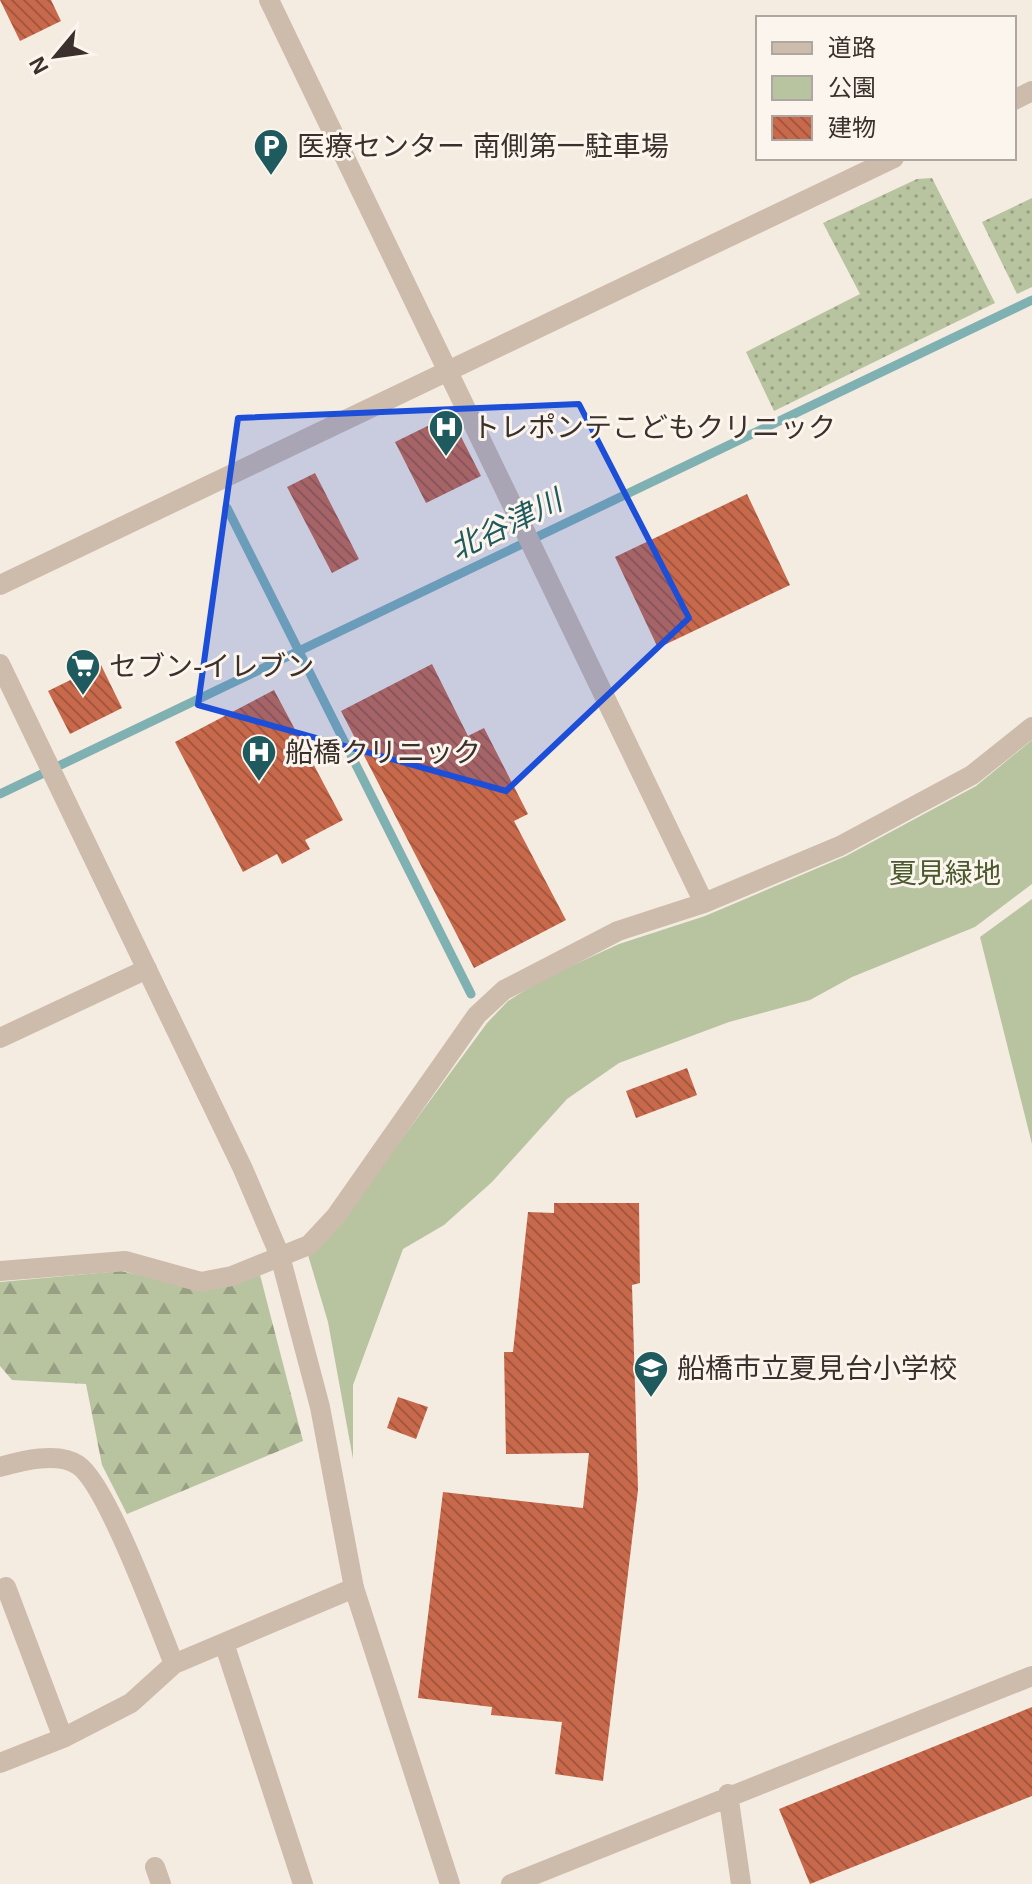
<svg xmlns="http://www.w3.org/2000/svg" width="1032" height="1884" viewBox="0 0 1032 1884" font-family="Helvetica,'Noto Sans JP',sans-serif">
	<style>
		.grass { fill: url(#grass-dots) }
		.forest { fill: url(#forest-firs) }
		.green { fill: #b8c4a0 }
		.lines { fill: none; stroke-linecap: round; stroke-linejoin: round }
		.stream { stroke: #7fb0b2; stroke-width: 9 }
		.building { fill: url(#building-back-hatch) }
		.minor { stroke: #cdbbac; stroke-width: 20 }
		.tertiary { stroke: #cdbbac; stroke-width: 20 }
		.marked { fill: #1d4ed8; fill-opacity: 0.2; stroke: #1d4ed8; stroke-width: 6; stroke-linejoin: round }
		.labels { text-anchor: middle; stroke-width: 6; stroke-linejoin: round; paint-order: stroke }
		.poi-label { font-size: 28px; fill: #3b302b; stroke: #fbf5ee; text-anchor: start }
		.park-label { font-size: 28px; fill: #4a5a2e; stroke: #fbf5ee }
		.water-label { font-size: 30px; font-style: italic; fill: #1f5a5e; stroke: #fbf5ee }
	</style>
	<defs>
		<pattern id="grass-dots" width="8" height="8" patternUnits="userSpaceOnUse" patternTransform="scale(2)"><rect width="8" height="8" fill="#b8c4a0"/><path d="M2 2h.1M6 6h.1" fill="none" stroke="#97a083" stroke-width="1.8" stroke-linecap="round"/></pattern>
		<pattern id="forest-firs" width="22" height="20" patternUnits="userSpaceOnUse" patternTransform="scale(2)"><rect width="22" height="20" fill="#b8c4a0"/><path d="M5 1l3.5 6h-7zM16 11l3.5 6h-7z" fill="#97a083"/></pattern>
		<pattern id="building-back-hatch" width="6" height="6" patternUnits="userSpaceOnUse" patternTransform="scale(2)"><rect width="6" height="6" fill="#c8694b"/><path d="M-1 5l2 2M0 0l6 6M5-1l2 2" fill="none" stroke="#a4573f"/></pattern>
	</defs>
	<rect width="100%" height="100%" fill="#f4ebe1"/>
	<!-- grass -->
	<path class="grass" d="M 932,178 L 995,303 L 774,411 L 746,352 L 860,294 L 823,223 L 917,179 Z
		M 1032,198 L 1032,287 L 1017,294 L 982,222 Z"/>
	<!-- forest -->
	<path class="forest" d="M 121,1271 L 199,1288 L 260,1275 L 303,1441 L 127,1514 L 102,1465 L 86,1384 L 12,1380 L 0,1366 L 0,1282 Z"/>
	<!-- green -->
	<path class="green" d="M 1032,740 L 1032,884 L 975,927 L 852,977 L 810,1000 L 729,1022 L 619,1063 L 567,1099 L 492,1182 L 444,1225 L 403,1249 L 353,1385 L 353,1459 L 328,1322 L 308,1255 L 343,1219 L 487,1023 L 508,1001 L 543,979 L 619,944 L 705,916 L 846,856 L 976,786 Z
		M 1032,899 L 1032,1144 L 980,937 Z"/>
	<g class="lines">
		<!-- stream -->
		<path class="stream" d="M 227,508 L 471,994
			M 0,794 L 1032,300"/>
	</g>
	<!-- building -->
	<path class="building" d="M 0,0 L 51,0 L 61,21 L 20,41 Z
		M 450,415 L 481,476 L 426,503 L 395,442 Z
		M 315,473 L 359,559 L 332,573 L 287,487 Z
		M 747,494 L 790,585 L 658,648 L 615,557 Z
		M 432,664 L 468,736 L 484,728 L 528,814 L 514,821 L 566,920 L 474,968 L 341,711 Z
		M 101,665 L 122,708 L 70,734 L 48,691 Z
		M 274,690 L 343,820 L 305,840 L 310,849 L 282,864 L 277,854 L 243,872 L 175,742 Z
		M 687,1068 L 697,1095 L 636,1118 L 626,1091 Z
		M 554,1203 L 639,1203 L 640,1283 L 632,1285 L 638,1490 L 603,1781 L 555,1774 L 562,1722 L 491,1715 L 492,1707 L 418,1698 L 443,1492 L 583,1508 L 589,1453 L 506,1454 L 504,1352 L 513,1352 L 528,1212 L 554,1213 Z
		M 398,1397 L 428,1407 L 416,1439 L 387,1428 Z
		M 1032,1707 L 1032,1796 L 810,1884 L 779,1809 Z"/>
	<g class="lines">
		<!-- minor -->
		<path class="minor" d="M 269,0 L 704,903
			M 0,1038 L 147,969
			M 0,1271 L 125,1261 L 201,1282 L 232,1276 L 309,1245 L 336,1216 L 477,1015 L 504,990 L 618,931 L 704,903 L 840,846 L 972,775 L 1032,727
			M 0,1467 C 21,1461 58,1451 78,1465 C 107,1484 158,1625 174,1664
			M 6,1587 L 63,1738
			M 224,1643 L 303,1884
			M 0,1763 L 63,1738 L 131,1703 L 174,1664 L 354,1588
			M 728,1794 L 741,1884
			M 155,1867 L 161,1884
			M 511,1884 L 1032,1676"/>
		<!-- tertiary -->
		<path class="tertiary" d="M 1014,100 L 1032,91
			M 0,585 L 894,158
			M 0,664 L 243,1169 L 280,1256 L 320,1407 L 354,1588 L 450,1884"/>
	</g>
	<!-- marked area -->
	<path class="marked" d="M 579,404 L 689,618 L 506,791 L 198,705 L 238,418 Z"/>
	<!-- icons -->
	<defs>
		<g id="parking-pin" transform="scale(1.8)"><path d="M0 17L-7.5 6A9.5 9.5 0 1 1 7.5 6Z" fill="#1f5a5e" stroke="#fbf5ee"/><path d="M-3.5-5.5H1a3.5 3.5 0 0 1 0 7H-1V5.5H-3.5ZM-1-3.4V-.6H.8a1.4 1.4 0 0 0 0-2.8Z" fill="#fff"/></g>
		<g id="hospital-pin" transform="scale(1.8)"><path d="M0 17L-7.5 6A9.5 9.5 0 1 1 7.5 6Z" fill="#1f5a5e" stroke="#fbf5ee"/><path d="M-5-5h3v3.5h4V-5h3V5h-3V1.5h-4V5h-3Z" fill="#fff"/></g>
		<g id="supermarket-pin" transform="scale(1.8)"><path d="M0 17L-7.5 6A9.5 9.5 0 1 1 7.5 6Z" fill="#1f5a5e" stroke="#fbf5ee"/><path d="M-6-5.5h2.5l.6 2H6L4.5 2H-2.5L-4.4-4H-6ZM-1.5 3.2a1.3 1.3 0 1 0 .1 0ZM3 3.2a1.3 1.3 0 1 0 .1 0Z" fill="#fff"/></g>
		<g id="school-pin" transform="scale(1.8)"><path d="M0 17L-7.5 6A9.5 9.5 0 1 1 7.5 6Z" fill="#1f5a5e" stroke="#fbf5ee"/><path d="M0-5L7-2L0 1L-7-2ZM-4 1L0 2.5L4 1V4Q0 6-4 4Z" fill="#fff"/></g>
	</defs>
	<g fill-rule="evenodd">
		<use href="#parking-pin" x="271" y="146"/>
		<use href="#hospital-pin" x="446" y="427"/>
		<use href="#supermarket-pin" x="83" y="666"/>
		<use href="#hospital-pin" x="259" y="752"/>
		<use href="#school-pin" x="651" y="1368"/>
	</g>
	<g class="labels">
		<!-- poi labels -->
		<g class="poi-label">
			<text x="297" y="156">医療センター 南側第一駐車場</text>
			<text x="472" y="437">トレポンテこどもクリニック</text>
			<text x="109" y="676">セブン-イレブン</text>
			<text x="285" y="762">船橋クリニック</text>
			<text x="677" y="1378">船橋市立夏見台小学校</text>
		</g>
		<!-- park labels -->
		<g class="park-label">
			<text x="945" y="883">夏見緑地</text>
		</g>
		<!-- water labels -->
		<g class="water-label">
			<text transform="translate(506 525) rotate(-26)" y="10">北谷津川</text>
		</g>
	</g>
	<!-- legend -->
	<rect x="756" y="16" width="260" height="144" fill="#fbf5ee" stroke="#aea6a0" stroke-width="2"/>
	<rect x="772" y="42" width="40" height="12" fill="#cdbbac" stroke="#aea6a0" stroke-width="2"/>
	<text x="828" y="56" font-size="24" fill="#3b302b">道路</text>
	<rect x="772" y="76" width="40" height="24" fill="#b8c4a0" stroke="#aea6a0" stroke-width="2"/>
	<text x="828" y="96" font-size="24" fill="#3b302b">公園</text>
	<rect x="772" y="116" width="40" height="24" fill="url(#building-back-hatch)" stroke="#aea6a0" stroke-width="2"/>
	<text x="828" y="136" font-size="24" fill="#3b302b">建物</text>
	<!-- north arrow -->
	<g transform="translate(56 56) rotate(241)" stroke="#fbf5ee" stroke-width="6" paint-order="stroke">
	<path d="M0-6L14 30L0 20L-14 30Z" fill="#3b302b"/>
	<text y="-12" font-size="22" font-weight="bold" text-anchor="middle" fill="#3b302b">N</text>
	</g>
</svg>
